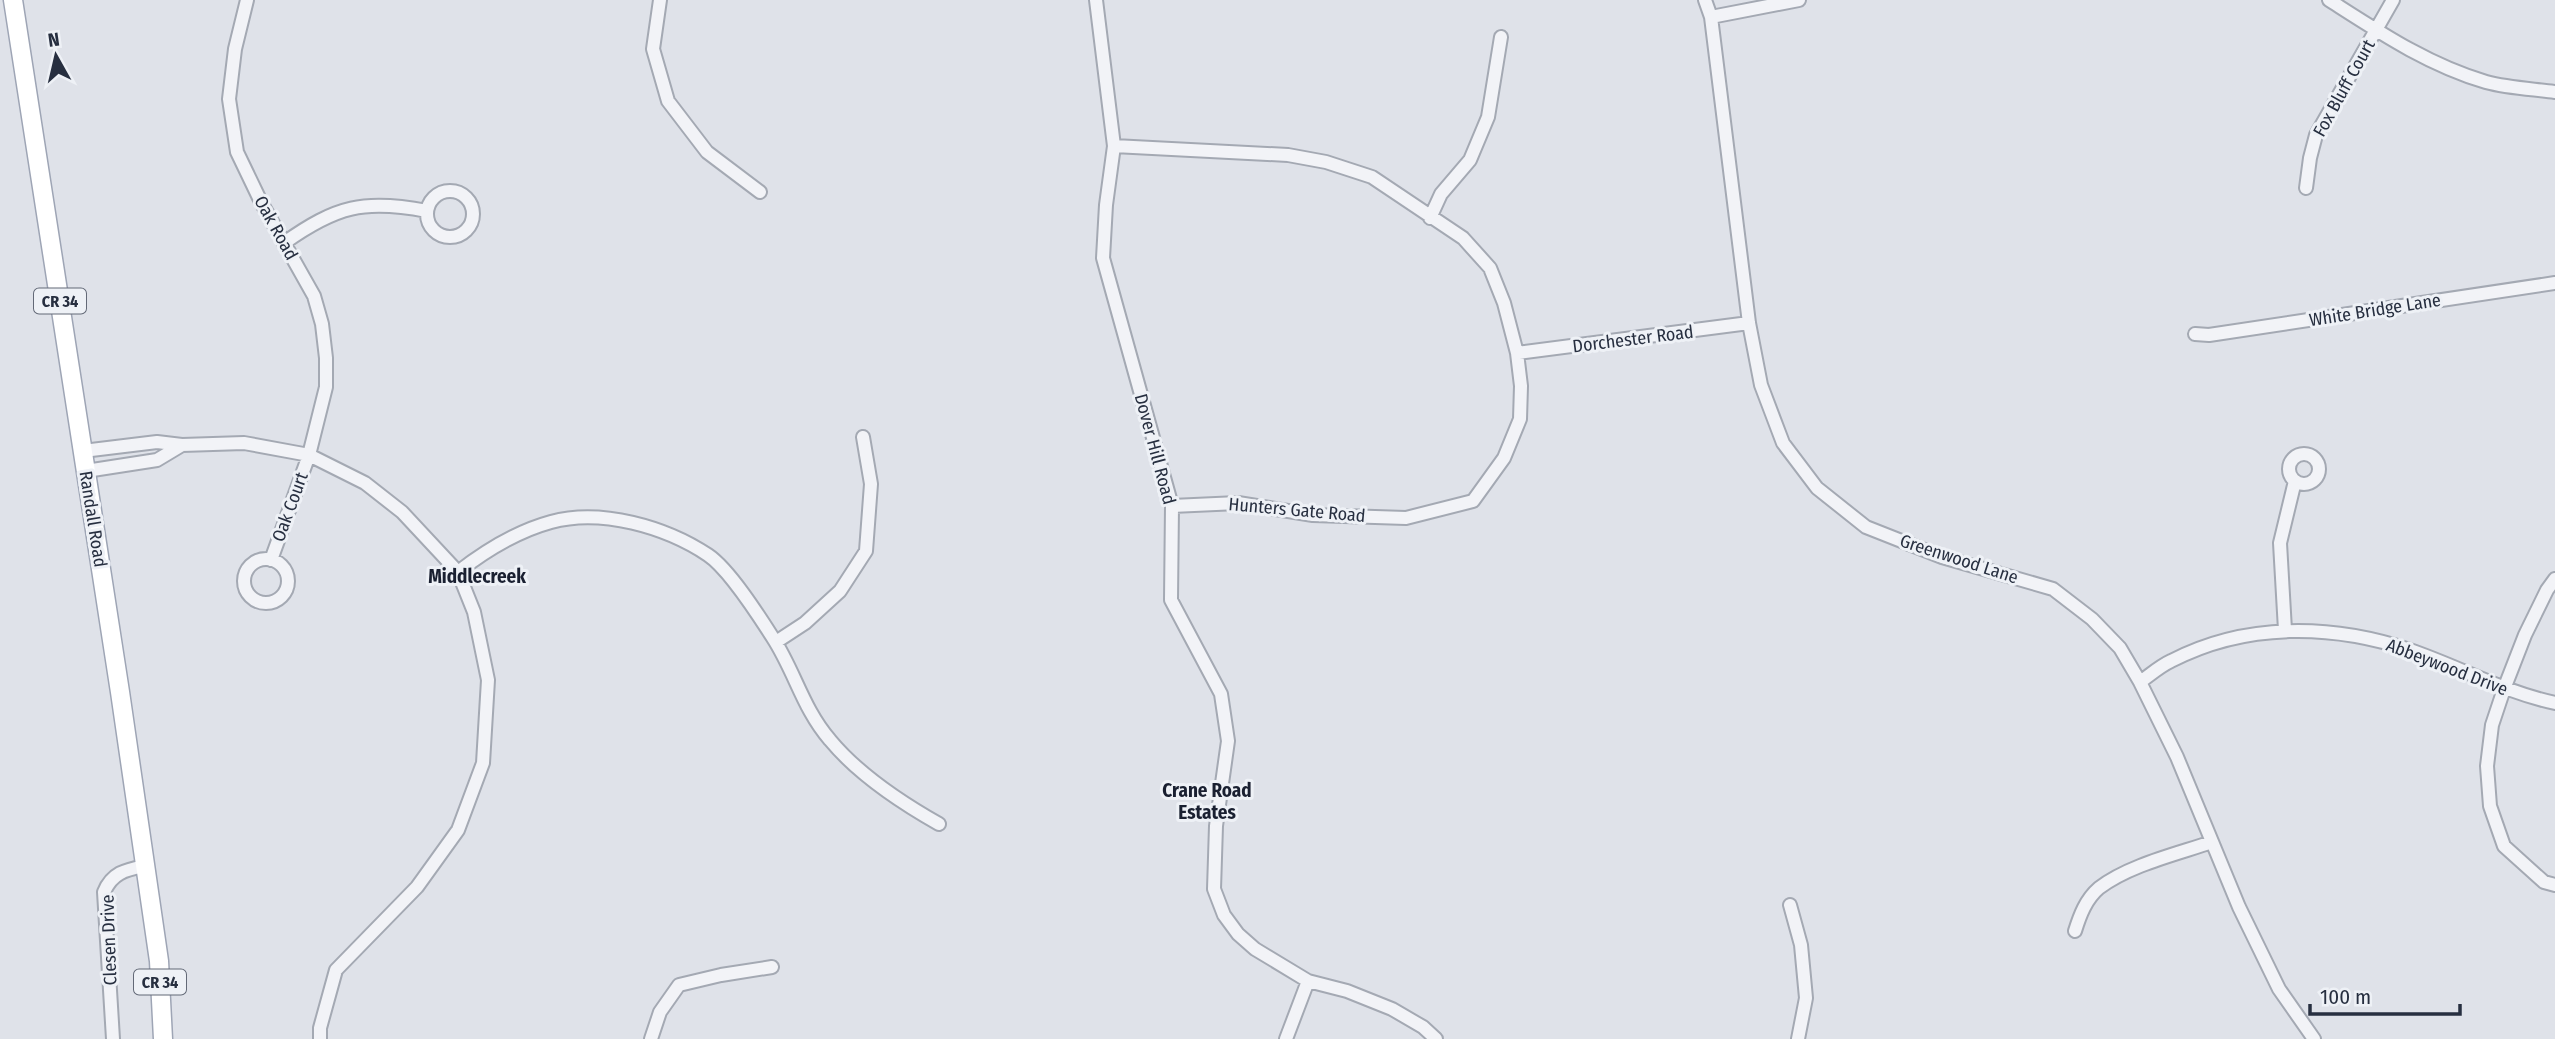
<svg xmlns="http://www.w3.org/2000/svg" width="2555" height="1039" viewBox="0 0 2555 1039" font-family="'Fira Sans Condensed',sans-serif">
	<style>
		.lines { fill: none; stroke-linecap: round; stroke-linejoin: round }
		.street-casing { stroke: #a4a9b3; stroke-width: 16 }
		.primary-casing { stroke: #9ea5b5; stroke-width: 21 }
		.street { stroke: #f2f3f7; stroke-width: 12 }
		.primary { stroke: #fff; stroke-width: 18 }
		.labels { text-anchor: middle; stroke-width: 6; stroke-linejoin: round; paint-order: stroke }
		.shield { fill: #eef1f6; stroke: #636977; stroke-width: 2 }
		.shield-label { font-size: 16px; font-weight: bold; fill: #272f40 }
		.street-label { font-size: 18px; fill: #272f40; stroke: #eef1f6 }
		.neighbourhood-label { font-size: 19px; font-weight: bold; fill: #1a2031; stroke: #eef1f6 }
	</style>
	<rect width="100%" height="100%" fill="#dfe2e9"/>
	<g class="lines">
		<!-- street casing -->
		<g class="street-casing">
			<path id="street" d="M 247,0 L 235,49 L 229,99 L 237,152 L 261,202 L 314,296 L 322,324 L 326,358 L 326,387 L 309,455 L 271,560
				M 660,0 L 653,49 L 668,101 L 707,152 L 760,192
				M 1096,0 L 1114,146 L 1106,205 L 1103,258 L 1172,506 L 1171,600 L 1221,694 L 1228,741 L 1216,826 L 1214,889 L 1224,915 L 1238,934 L 1255,949 L 1308,981 L 1347,991 L 1392,1009 L 1423,1027 L 1436,1039
				M 1705,0 L 1711,17 L 1749,323 L 1761,385 L 1783,443 L 1817,488 L 1866,527 L 1942,557 L 2053,589 L 2092,619 L 2120,648 L 2140,682 L 2177,757 L 2239,907 L 2279,989 L 2314,1039
				M 2329,0 C 2379,32 2428,65 2486,82 C 2508,88 2533,89 2555,92
				M 1711,17 L 1799,0
				M 1114,146 L 1288,155 L 1326,162 L 1372,177 L 1463,238 L 1490,268 L 1504,303 L 1517,353 L 1521,386 L 1520,419 L 1504,458 L 1473,501 L 1406,518 L 1313,515 L 1238,503 L 1172,506
				M 2306,188 L 2310,158 L 2316,135 L 2393,0
				M427 214a23 23 0 1 1 46 0a23 23 0 1 1-46 0Z
				M 1430,218 L 1441,194 L 1470,160 L 1488,117 L 1501,37
				M 284,243 C 336,206 364,199 427,211
				M 2195,334 L 2209,335 L 2555,283
				M 1517,353 L 1749,323
				M 83,451 L 157,442 L 182,445 L 244,443 L 309,455 L 365,483 L 402,512 L 458,572 L 474,612 L 488,680 L 483,763 L 458,830 L 417,887 L 336,970 L 320,1028 L 320,1039
				M2289 469a15 15 0 1 1 30 0a15 15 0 1 1-30 0Z
				M 86,471 L 157,460 L 182,445
				M244 581a22 22 0 1 1 44 0a22 22 0 1 1-44 0Z
				M 458,572 C 485,551 518,531 551,522 C 601,508 666,527 708,555 C 729,569 759,616 773,638 C 795,672 803,709 830,740 C 859,775 900,802 939,824
				M 2555,579 L 2547,590 L 2525,635 L 2504,689 L 2492,725 L 2487,766 L 2490,806 L 2504,846 L 2544,882 L 2555,885
				M 2285,630 L 2280,543 L 2295,481
				M 776,642 L 805,623 L 840,591 L 866,551 L 871,484 L 863,437
				M 2140,682 C 2150,675 2160,666 2171,661 C 2246,622 2332,624 2410,650 C 2459,667 2504,692 2555,703
				M 1790,905 L 1801,945 L 1806,998 L 1798,1039
				M 2075,931 C 2080,915 2086,899 2099,888 C 2129,865 2177,854 2212,842
				M 113,1039 L 104,892 C 112,873 125,870 144,866
				M 651,1039 L 660,1012 L 679,985 L 721,975 L 772,967
				M 1286,1039 L 1308,981"/>
		</g>
		<!-- primary casing -->
		<g class="primary-casing">
			<path id="primary" d="M 13,0 L 120,692 L 159,961 L 163,1039"/>
		</g>
		<!-- street -->
		<use href="#street" class="street"/>
		<!-- primary -->
		<use href="#primary" class="primary"/>
	</g>
	<g class="labels">
		<!-- shield labels -->
		<g class="shield">
			<rect x="34" y="288.5" width="52" height="25" rx="5"/>
			<rect x="134" y="969.5" width="52" height="25" rx="5"/>
		</g>
		<g class="shield-label">
			<text x="60" y="307">CR 34</text>
			<text x="160" y="988">CR 34</text>
		</g>
		<!-- street labels -->
		<g class="street-label">
			<text transform="translate(2344 88) rotate(-61)" y="6">Fox Bluff Court</text>
			<text transform="translate(276 228) rotate(61)" y="6">Oak Road</text>
			<text transform="translate(2375 310) rotate(-9)" y="6">White Bridge Lane</text>
			<text transform="translate(1633 339) rotate(-7)" y="6">Dorchester Road</text>
			<text transform="translate(1155 449) rotate(75)" y="6">Dover Hill Road</text>
			<text transform="translate(290 507) rotate(-70)" y="6">Oak Court</text>
			<text transform="translate(1297 510) rotate(5)" y="6">Hunters Gate Road</text>
			<text transform="translate(93 519) rotate(81)" y="6">Randall Road</text>
			<text transform="translate(1959 559) rotate(18)" y="6">Greenwood Lane</text>
			<text transform="translate(2447 667) rotate(21)" y="6">Abbeywood Drive</text>
			<text transform="translate(109 940) rotate(-92)" y="6">Clesen Drive</text>
		</g>
		<!-- neighbourhood labels -->
		<g class="neighbourhood-label">
			<text x="477" y="583">Middlecreek</text>
			<text x="1207" y="797">Crane Road<tspan x="1207" dy="22">Estates</tspan></text>
		</g>
	</g>
	<!-- north arrow -->
	<g transform="translate(56 56) rotate(352)" stroke="#eef1f6" stroke-width="5" paint-order="stroke">
	<path d="M0-5L12 26L0 18L-12 26Z" fill="#272f40"/>
	<text y="-10" font-size="19" font-weight="bold" text-anchor="middle" fill="#272f40">N</text>
	</g>
	<!-- scale -->
	<path d="M2310 1004v10h150v-10" fill="none" stroke="#272f40" stroke-width="3.5"/>
	<text x="2320" y="1004" font-size="21" fill="#272f40" stroke="#eef1f6" stroke-width="5" paint-order="stroke">100 m</text>
</svg>
